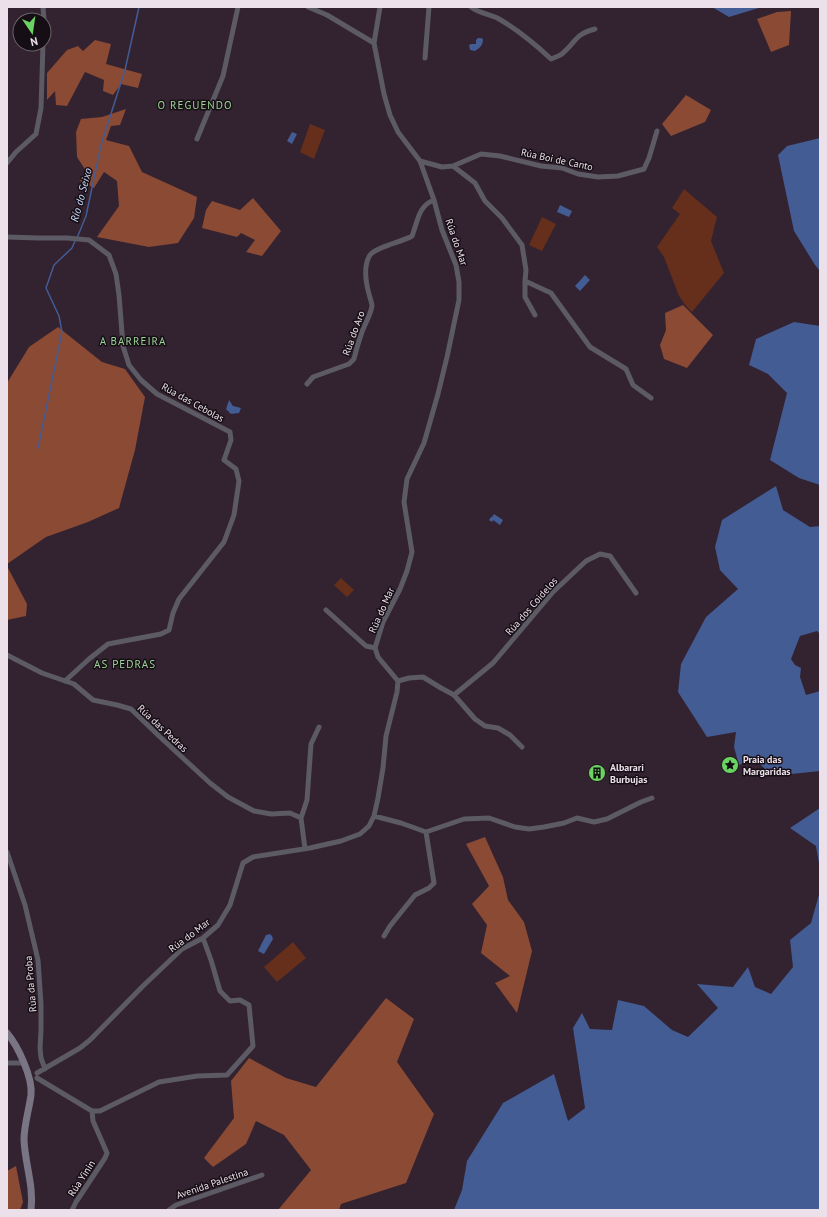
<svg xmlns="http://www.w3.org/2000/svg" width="827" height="1217" viewBox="0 0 827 1217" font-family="'PT Sans',sans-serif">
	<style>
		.green { fill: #652f1b }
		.forest { fill: #8a4a33 }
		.water { fill: #435c93 }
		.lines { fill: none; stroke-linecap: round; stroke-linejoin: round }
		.stream { stroke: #435c93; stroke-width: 1.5 }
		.street { stroke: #5c5a64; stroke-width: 5 }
		.secondary { stroke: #797585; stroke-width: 7 }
		.labels { text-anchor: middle; stroke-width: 3; stroke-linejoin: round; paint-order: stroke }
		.street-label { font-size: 10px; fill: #ece0ea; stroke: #160e15 }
		.poi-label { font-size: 10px; font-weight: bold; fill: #ece0ea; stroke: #160e15; text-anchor: start }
		.neighbourhood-label { font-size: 11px; letter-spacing: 1px; fill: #9dd498; stroke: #160e15 }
		.water-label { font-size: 11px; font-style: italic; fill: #ccddfe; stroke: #160e15 }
	</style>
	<rect width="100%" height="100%" fill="#332230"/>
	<!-- green -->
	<path class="green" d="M 310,124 L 325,130 L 314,159 L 300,152 Z
		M 684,189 L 717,217 L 711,241 L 724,273 L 692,312 L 686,306 L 679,296 L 664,257 L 657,247 L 680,214 L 672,208 Z
		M 542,217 L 556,224 L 542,251 L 529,245 Z
		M 341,578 L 354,590 L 347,597 L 334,585 Z
		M 293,942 L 306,958 L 277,982 L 264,967 Z"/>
	<!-- forest -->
	<path class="forest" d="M 791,11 L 789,45 L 771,52 L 757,19 L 777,12 Z
		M 95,40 L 111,44 L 106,64 L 142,74 L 138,88 L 121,84 L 113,95 L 103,91 L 104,80 L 85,72 L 67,106 L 56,105 L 55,91 L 47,100 L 47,73 L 67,50 L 78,46 L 83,51 Z
		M 686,95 L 711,110 L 705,122 L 671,136 L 662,124 Z
		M 126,109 L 120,125 L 111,126 L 106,140 L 129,146 L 142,172 L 197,197 L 194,218 L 178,243 L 149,247 L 97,237 L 119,206 L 117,181 L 104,172 L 94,188 L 80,181 L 86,171 L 77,157 L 76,132 L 81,119 L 102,117 Z
		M 253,198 L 281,231 L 262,256 L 246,252 L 255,240 L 241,233 L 237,237 L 202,228 L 206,210 L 212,201 L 240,210 Z
		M 683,305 L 713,335 L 687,368 L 664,359 L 660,345 L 666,330 L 665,313 Z
		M 58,327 L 102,362 L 125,369 L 145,397 L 135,450 L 119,508 L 88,522 L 46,537 L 7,564 L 7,383 L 29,347 Z
		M 7,566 L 27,604 L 26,616 L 7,620 Z
		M 485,837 L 503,877 L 508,900 L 524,922 L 532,951 L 517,1013 L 495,983 L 510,976 L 481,953 L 487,925 L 472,904 L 489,886 L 466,844 Z
		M 386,998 L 414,1019 L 397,1062 L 434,1114 L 406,1183 L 341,1204 L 339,1210 L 278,1210 L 311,1170 L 284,1135 L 256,1121 L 246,1144 L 213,1167 L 204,1158 L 234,1118 L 231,1081 L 249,1058 L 286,1078 L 316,1087 Z
		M 16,1166 L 23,1202 L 20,1210 L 7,1210 L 7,1171 Z"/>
	<!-- water -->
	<path class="water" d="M 712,7 L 762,7 L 729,17 Z
		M 478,38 L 481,38 L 483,39 C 483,45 480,48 475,51 L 470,50 L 469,45 L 471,44 L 476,44 L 476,40 Z
		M 292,132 L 297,134 L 292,144 L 287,141 Z
		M 820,138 L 820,271 L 815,265 L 794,231 L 778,155 L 787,146 Z
		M 560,205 L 572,211 L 569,217 L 557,212 Z
		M 585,275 L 590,280 L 580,291 L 575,286 Z
		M 794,322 L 820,326 L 820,485 L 799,478 L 770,460 L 787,393 L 768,374 L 749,365 L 756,339 Z
		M 229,400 L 233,406 L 241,408 L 239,413 L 231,414 L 226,409 Z
		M 776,486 L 783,510 L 810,527 L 820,526 L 820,634 L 817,631 L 800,636 L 791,659 L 795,665 L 801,668 L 800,677 L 806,695 L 820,691 L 820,771 L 772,776 L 754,758 L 739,765 L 734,747 L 736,732 L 707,737 L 678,692 L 681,664 L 706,617 L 738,589 L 720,570 L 715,547 L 722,520 Z
		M 494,514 L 503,520 L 500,525 L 493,520 L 492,522 L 489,520 L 491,517 L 492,517 Z
		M 820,808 L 820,869 L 816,846 L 790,828 Z
		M 820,891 L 820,1210 L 454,1210 L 462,1190 L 467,1161 L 503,1103 L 554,1074 L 568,1121 L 585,1108 L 573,1028 L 582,1013 L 590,1029 L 612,1030 L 618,1000 L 644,1006 L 672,1030 L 688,1037 L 718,1008 L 697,984 L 733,987 L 748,967 L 755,987 L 771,994 L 793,967 L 790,940 L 811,923 Z
		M 270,934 L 272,936 L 273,939 L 264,954 L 258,951 L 266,935 Z"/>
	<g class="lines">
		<!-- stream -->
		<path class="stream" d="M 77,238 L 86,216 L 101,145 L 125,70 L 139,7
			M 38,448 L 62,332 L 59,316 L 46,288 L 54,265 L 72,248 L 75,241"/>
		<!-- street -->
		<path class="street" d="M 43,7 L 44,20
			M 308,7 L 327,15 L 374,43
			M 471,7 C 480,14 490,14 499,19 C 518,30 535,44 551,59 C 555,57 560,56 563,53 C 576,42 575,34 595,29
			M 44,27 L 44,37
			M 425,58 L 429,7
			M 197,139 L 223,76 L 238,7
			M 420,161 L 442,167 L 453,166 L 475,183 L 485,201 L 502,218 L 522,245 L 526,270 L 525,281 L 551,293 L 590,347 L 626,369 L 633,385 L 651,398
			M 7,163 L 16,152 L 36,134 L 41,108 L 43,44
			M 453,166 L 481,154 L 500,156 L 541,166 L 562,168 L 578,174 L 598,177 L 618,176 L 644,169 L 649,158 L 657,131
			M 7,237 L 38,238 L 67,238 L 89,240 L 109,255 L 116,274 L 119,295 L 123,346 L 129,365 L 141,380 L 157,394 L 230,432 L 231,440 L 224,460 L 236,469 L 239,481 L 234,515 L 224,542 L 179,599 L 173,613 L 169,630 L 161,634 L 108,644 L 89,659 L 65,681
			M 525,281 L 525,297 L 535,315
			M 307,384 L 313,377 L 349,364 L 354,359 C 356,351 358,343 361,335 C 364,325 370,317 372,306 C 372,303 370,298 369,294 C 366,283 363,266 370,255 C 376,247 402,242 412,236 C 418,221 418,206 434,200
			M 326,610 L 366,646 L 375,648
			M 7,655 L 42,673 L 74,684 L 93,700 L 117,705 L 131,709 L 159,736 L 210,783 L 228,797 L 254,811 L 271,814 L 290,813 L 301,818
			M 398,681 L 409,678 L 423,677 L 441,688 L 454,695 L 475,719 L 485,726 L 498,728 L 510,735 L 522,747
			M 454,695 L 493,663 L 553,592 L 586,561 L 600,554 L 610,556 L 636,593
			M 374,816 L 401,823 L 426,832 L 464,819 L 489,818 L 515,827 L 529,829 L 544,827 L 564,823 L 577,818 L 594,822 L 607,819 L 641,802 L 652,798
			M 305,849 L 301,818 L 307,800 L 311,744 L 319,727
			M 7,852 L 25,905 L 38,960 L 41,1004 L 41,1030 L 40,1048 L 41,1058 L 45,1069
			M 384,936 L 390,926 L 415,895 L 429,888 L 434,883 L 426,832
			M 7,1063 L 24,1063
			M 37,1073 L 80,1048 L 90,1040 L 143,986 L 182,949 L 203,938 L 218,925 L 230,905 L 243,863 L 253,857 L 310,848 L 341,841 L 360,834 L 369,826 L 374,816 L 378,798 L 383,768 L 386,736 L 397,692 L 398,681 L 378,657 L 375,648 L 383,622 L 400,589 L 407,571 L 412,552 L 404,502 L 407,479 L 424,443 L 438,394 L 447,357 L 459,300 L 459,282 L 456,265 L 442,230 L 434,200 L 420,161 L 398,132 L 390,115 L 384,94 L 374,43 L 380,7
			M 37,1078 L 92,1111 L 100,1111 L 159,1082 L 197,1076 L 227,1075 L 253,1046 L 249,1005 L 240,1000 L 230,1001 L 220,991 L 211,960 L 203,938
			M 72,1210 L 76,1202 L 105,1158 L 107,1153 L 93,1121 L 92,1111
			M 169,1210 L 176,1205 L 262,1175"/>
		<!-- secondary -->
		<path class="secondary" d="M 7,1033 C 18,1046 33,1078 31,1095 C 29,1110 24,1125 24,1140 C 25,1164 34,1186 31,1210"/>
	</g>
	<!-- icons -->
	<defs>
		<g id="sight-disc" transform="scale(0.9)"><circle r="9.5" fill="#6bd363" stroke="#160e15"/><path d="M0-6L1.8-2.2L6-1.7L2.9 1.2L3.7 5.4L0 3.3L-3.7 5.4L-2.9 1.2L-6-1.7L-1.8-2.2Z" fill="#111"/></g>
		<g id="building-disc" transform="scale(0.9)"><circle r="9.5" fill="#6bd363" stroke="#160e15"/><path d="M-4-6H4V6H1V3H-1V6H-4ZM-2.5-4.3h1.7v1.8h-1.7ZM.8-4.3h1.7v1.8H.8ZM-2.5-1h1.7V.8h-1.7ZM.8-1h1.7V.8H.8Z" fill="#111"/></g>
	</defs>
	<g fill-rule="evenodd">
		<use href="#sight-disc" x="730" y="765"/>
		<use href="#building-disc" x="597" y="773"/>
	</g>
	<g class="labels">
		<!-- street labels -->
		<g class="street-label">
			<text transform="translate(557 159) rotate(12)" y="4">Rúa Boi de Canto</text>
			<text transform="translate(457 242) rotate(71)" y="4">Rúa do Mar</text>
			<text transform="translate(353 333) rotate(-70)" y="4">Rúa do Aro</text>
			<text transform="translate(193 402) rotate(29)" y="4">Rúa das Cebolas</text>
			<text transform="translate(531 606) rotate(-49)" y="4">Rúa dos Coidelos</text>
			<text transform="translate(381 610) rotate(-66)" y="4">Rúa do Mar</text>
			<text transform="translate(163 728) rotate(43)" y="4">Rúa das Pedras</text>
			<text transform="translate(189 935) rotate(-37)" y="4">Rúa do Mar</text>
			<text transform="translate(30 984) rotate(-95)" y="4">Rúa da Proba</text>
			<text transform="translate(81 1178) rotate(-57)" y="4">Rúa Yinin</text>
			<text transform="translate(212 1183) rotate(-19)" y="4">Avenida Palestina</text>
		</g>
		<!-- poi labels -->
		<g class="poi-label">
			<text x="743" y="763">Praia das<tspan x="743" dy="12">Margaridas</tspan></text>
			<text x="610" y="771">Albarari<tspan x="610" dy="12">Burbujas</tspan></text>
		</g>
		<!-- neighbourhood labels -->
		<g class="neighbourhood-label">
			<text x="195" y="109">O REGUENDO</text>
			<text x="133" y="345">A BARREIRA</text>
			<text x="125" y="668">AS PEDRAS</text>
		</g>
		<!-- water labels -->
		<g class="water-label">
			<text transform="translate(81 195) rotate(-75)" y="4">Río do Seixo</text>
		</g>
	</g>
	<!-- border -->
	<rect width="827" height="1217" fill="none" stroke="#ece0ea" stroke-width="16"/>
	<!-- north arrow -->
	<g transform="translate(32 32) rotate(167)"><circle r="19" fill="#160e15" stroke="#6c626a"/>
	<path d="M0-3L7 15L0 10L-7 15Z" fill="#6bd363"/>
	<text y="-6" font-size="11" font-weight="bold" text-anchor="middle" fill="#ece0ea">N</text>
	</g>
</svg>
